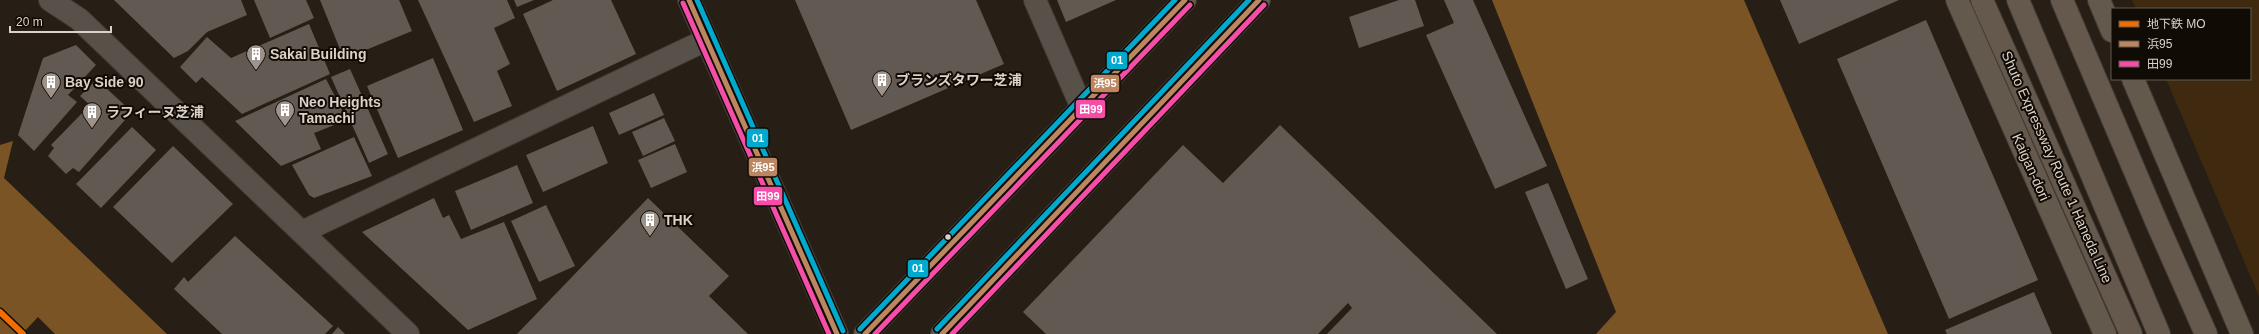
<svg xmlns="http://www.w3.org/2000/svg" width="2259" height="334" viewBox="0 0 2259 334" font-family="Arial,'Noto Sans JP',sans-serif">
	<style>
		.green { fill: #3f2a10 }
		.water { fill: #7a5425 }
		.building { fill: #625a52 }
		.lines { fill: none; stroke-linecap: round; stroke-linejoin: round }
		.minor-casing { stroke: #413933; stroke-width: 24 }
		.major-casing { stroke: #413933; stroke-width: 24 }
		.highway-casing { stroke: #413933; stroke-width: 24 }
		.minor { stroke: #57514a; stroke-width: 22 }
		.major { stroke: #63594d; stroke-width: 22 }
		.highway { stroke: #64594c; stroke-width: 22 }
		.bus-1-casing { stroke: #110b05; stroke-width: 8 }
		.bus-2-casing { stroke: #110b05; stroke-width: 8 }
		.bus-3-casing { stroke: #110b05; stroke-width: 8 }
		.bus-1 { stroke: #bb8660; stroke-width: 5 }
		.bus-2 { stroke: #f54da8; stroke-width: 5 }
		.bus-3 { stroke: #00a9ce; stroke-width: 5 }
		.metro-1-casing { stroke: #110b05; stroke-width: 9 }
		.metro-1 { stroke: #f16d00; stroke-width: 6 }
		.bus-dot { fill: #dcd2c8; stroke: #110b05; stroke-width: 1.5 }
		.labels { text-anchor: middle; stroke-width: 4; stroke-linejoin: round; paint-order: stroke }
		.poi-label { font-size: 14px; font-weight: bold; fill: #dcd2c8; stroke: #110b05; text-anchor: start }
		.street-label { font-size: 14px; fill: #dcd2c8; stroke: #110b05 }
		.line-badge { stroke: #110b05; stroke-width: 1.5 }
		.badge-label { font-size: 11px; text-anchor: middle; font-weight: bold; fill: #fff }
	</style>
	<rect width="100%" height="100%" fill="#271f16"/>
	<!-- green -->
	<path class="green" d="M 2132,0 L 2259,0 L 2259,296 L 2166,79 L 2250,79 L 2250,9 L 2136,9 Z"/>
	<!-- water -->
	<path class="water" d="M 1492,0 L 1744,0 L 1888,334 L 1596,334 L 1616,312 Z
		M 13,141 L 4,178 L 167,334 L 55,334 L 38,317 L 22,334 L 0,334 L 0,145 Z"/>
	<!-- building -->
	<path class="building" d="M 114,0 L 241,0 L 247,15 L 207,32 L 188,51 L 174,58 Z
		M 254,0 L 306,0 L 314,18 L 270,38 Z
		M 320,0 L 399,0 L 412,31 L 344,59 Z
		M 418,0 L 507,0 L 515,18 L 494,28 L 510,64 L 497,71 L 512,106 L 474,122 Z
		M 514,0 L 534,0 L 517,7 Z
		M 553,0 L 611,0 L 636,54 L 557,91 L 523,14 Z
		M 795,0 L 976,0 L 1004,64 L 851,130 Z
		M 1057,0 L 1116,0 L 1066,22 Z
		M 1399,0 L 1415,0 L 1424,26 L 1359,48 L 1349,17 Z
		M 1444,0 L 1473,0 L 1547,166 L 1495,189 L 1426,35 L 1454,23 Z
		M 1780,0 L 1899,0 L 1799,44 Z
		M 1926,20 L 2038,280 L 1949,319 L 1837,59 Z
		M 309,24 L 330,74 L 242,114 L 202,77 L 196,83 L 180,67 L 207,37 L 231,58 Z
		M 76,45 L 96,65 L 68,95 L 77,102 L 34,151 L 18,135 L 43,58 Z
		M 433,58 L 463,130 L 398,158 L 367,86 Z
		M 350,69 L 388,154 L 369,163 L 331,77 Z
		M 99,77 L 109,84 L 105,87 L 132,112 L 79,172 L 73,168 L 66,174 L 48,156 L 54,148 L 51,145 L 90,105 L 80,96 Z
		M 326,79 L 347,120 L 314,133 L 321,149 L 281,166 L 235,121 Z
		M 654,93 L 664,115 L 619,135 L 609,113 Z
		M 664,118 L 675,141 L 643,156 L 632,132 Z
		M 1280,125 L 1497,334 L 1327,334 L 1352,308 L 1348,303 L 1318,334 L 1046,334 L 1023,312 L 1183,145 L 1223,183 Z
		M 593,126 L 608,163 L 543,192 L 526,155 Z
		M 132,127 L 156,150 L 101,208 L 76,184 Z
		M 354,137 L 372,176 L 314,198 L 309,195 L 292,165 Z
		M 675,144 L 687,172 L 651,188 L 638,160 Z
		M 173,146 L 233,204 L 172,263 L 113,207 Z
		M 517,165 L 533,203 L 471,230 L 455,191 Z
		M 1548,183 L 1588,279 L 1566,289 L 1525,192 Z
		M 434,198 L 443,218 L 449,215 L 461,239 L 504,222 L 537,299 L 468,330 L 362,232 Z
		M 648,198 L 729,276 L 709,296 L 748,334 L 517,334 Z
		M 546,205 L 575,266 L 539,282 L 511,221 Z
		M 235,236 L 333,326 L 325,334 L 222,334 L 174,289 L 184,277 L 188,282 Z
		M 2034,292 L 2052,334 L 1947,334 L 1945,330 Z
		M 338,327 L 345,334 L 332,334 Z"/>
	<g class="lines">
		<!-- minor casing -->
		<g class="minor-casing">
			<path id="minor" d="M 50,0 L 79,19 L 408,334
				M 689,0 L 837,334
				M 1035,0 L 1082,108
				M 302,232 L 706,40"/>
		</g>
		<!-- major casing -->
		<g class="major-casing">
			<path id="major" d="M 1957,0 L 2105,334
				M 2099,0 L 2112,31
				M 2133,79 L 2242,334
				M 865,334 L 1185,0
				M 942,334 L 1259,0"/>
		</g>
		<!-- highway casing -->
		<g class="highway-casing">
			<path id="highway" d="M 1982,0 L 2131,334
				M 2018,0 L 2159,334
				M 2062,0 L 2156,221 L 2206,334"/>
		</g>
		<!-- minor -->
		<use href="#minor" class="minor"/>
		<!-- major -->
		<use href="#major" class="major"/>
		<!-- highway -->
		<use href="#highway" class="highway"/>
		<!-- bus-1 casing -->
		<g class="bus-1-casing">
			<path id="bus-1" d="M 689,0 L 837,334
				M 865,334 L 1185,0
				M 942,334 L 1259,0"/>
		</g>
		<!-- bus-2 casing -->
		<g class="bus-2-casing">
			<path id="bus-2" d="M 683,3 L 829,334
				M 875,334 L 1190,5
				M 952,334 L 1264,5"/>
		</g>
		<!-- bus-3 casing -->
		<g class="bus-3-casing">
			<path id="bus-3" d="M 697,0 L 843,331
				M 860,329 L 1175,0
				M 937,329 L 1249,0"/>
		</g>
		<!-- bus-1 -->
		<use href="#bus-1" class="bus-1"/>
		<!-- bus-2 -->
		<use href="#bus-2" class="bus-2"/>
		<!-- bus-3 -->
		<use href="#bus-3" class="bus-3"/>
		<!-- metro-1 casing -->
		<g class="metro-1-casing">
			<path id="metro-1" d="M 0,312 L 23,334"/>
		</g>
		<!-- metro-1 -->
		<use href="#metro-1" class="metro-1"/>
	</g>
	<!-- icons -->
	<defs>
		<g id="building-pin" transform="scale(1)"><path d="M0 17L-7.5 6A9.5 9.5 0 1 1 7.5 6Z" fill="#9d938a" stroke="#110b05"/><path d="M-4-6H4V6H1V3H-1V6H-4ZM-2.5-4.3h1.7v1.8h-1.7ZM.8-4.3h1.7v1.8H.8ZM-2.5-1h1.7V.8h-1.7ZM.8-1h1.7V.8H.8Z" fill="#fff"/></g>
	</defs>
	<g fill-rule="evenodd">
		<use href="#building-pin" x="256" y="54"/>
		<use href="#building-pin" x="882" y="80"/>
		<use href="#building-pin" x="51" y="82"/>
		<use href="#building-pin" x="285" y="110"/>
		<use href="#building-pin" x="92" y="112"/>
		<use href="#building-pin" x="650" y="220"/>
	</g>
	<!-- markers -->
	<circle class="bus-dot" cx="948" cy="237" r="3.5"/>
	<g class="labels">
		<!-- poi labels -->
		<g class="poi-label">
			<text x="270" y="59">Sakai Building</text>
			<text x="896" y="85">ブランズタワー芝浦</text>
			<text x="65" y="87">Bay Side 90</text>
			<text x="299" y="107">Neo Heights<tspan x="299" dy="16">Tamachi</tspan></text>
			<text x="106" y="117">ラフィーヌ芝浦</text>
			<text x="664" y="225">THK</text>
		</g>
		<!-- street labels -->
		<g class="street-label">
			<text transform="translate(2031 167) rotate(66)" y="5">Kaigan-dori</text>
			<text transform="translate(2057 167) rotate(66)" y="5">Shuto Expressway Route 1 Haneda Line</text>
		</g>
	</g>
	<g class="line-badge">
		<rect x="1106" y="51" width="22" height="19" rx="4" fill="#00a9ce"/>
		<rect x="1090" y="74" width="30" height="19" rx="4" fill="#bb8660"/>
		<rect x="1075" y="99" width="31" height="20" rx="4" fill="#f54da8"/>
		<rect x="746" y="128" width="23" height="20" rx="4" fill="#00a9ce"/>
		<rect x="748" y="157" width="30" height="20" rx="4" fill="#bb8660"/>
		<rect x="753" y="186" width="30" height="20" rx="4" fill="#f54da8"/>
		<rect x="907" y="259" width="22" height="19" rx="4" fill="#00a9ce"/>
	</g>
	<g class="badge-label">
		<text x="1117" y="64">01</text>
		<text x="1105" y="87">浜95</text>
		<text x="1091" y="113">田99</text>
		<text x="758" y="142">01</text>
		<text x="763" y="171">浜95</text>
		<text x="768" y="200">田99</text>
		<text x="918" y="272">01</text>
	</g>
	<!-- legend -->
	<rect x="2111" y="8" width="140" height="72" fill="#110b05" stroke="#625b53"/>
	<rect x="2119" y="21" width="20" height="6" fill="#f16d00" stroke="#625b53"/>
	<text x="2147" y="28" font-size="12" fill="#dcd2c8">地下鉄 MO</text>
	<rect x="2119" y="41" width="20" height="6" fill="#bb8660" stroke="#625b53"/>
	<text x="2147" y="48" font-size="12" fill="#dcd2c8">浜95</text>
	<rect x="2119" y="61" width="20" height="6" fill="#f54da8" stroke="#625b53"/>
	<text x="2147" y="68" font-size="12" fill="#dcd2c8">田99</text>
	<!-- scale -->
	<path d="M10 26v6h101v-6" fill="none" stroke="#dcd2c8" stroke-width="2"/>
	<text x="16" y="26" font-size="12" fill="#dcd2c8" stroke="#110b05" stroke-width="3" paint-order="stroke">20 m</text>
</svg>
